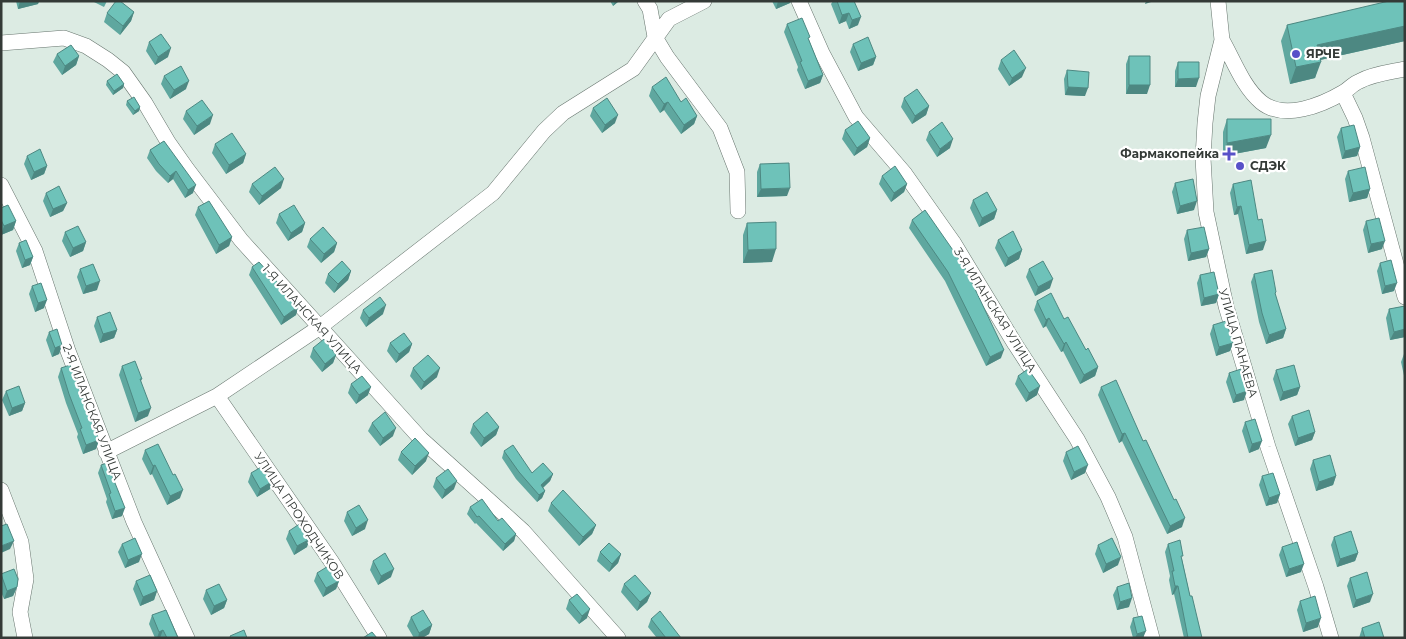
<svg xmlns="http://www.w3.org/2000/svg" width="1406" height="639" viewBox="0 0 1406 639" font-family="Montserrat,sans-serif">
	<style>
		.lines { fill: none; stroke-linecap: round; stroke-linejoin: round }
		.minor-casing { stroke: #67756e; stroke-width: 16 }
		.minor { stroke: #fff; stroke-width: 15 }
		.wall { fill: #5fa79f }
		.shaded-wall { fill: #4d8882 }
		.building { fill: #6ec2b9; stroke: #4d8882 }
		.poi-dot { fill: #5851c8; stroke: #fff; stroke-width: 2 }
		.labels { text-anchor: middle; stroke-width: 4.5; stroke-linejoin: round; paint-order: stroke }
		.poi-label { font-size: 12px; font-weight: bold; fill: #343a37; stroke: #fff; text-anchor: start }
		.street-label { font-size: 12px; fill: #343a37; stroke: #fff }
	</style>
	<rect width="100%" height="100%" fill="#dcebe3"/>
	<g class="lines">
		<!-- minor casing -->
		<g class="minor-casing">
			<path id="minor" d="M 645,1 L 650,9 L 655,37 L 667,57 L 720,128 L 737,172 L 738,211
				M 799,1 L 822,53 L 856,117 L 905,174 L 953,242 L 1015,344 L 1077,439 L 1108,497 L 1125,537 L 1152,638
				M 1218,1 L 1222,40 L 1208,96 L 1205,123 L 1203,158 L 1206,212 L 1226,306 L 1268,447 L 1316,587 L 1331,638
				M 1222,40 C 1234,61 1243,87 1261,102 C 1284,121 1322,105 1344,92 C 1350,88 1354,83 1360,81 C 1373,74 1391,72 1405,69
				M 1,43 L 64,38 L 86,46 L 108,60 L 123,72 L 145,103 L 168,142 L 187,169 L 241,240 L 421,439 L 523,531 L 618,638
				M 1343,93 L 1355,118 L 1362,138 L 1405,297
				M 1,185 L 35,251 L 68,351 L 134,522 L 187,638
				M 217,396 L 331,561 L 379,638
				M 106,452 L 217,396 L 320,327 L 493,193 L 544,131 L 563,113 L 633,69 L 669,19 L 704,1
				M 1,490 L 21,542 L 26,579 L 20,612 L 25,638"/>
		</g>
		<!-- minor -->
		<use href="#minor" class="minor"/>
	</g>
	<!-- wall -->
	<path class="wall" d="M 16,1 L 39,1 L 38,4 L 18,9 Z
		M 92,1 L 107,1 L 104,7 Z
		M 610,1 L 619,1 L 613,6 Z
		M 772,1 L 791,1 L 790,3 L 776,9 Z
		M 833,1 L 854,1 L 858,25 L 849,29 L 846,21 L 839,24 L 831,4 Z
		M 1405,1 L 1405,41 L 1320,60 L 1315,78 L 1290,84 L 1281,41 L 1287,25 Z
		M 134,12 L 131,21 L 120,35 L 104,22 L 107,13 Z
		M 787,24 L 809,40 L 823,75 L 820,83 L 805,89 L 797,70 L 798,67 L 784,32 Z
		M 149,42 L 168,57 L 155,65 L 146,51 Z
		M 853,44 L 876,57 L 873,65 L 858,71 L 850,52 Z
		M 57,54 L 79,56 L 76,65 L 62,75 L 53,62 Z
		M 1129,56 L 1147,94 L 1126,94 L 1126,64 Z
		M 1001,60 L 1022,77 L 1009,86 L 998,69 Z
		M 1178,62 L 1196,87 L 1175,87 L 1175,71 Z
		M 1067,70 L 1085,96 L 1065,95 L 1064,79 Z
		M 164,76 L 186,89 L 170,99 L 161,84 Z
		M 107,81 L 124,84 L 123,88 L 113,95 L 106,85 Z
		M 652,87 L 697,116 L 694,124 L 681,134 L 664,110 L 660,113 L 649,96 Z
		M 1405,90 L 1405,114 L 1404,114 L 1404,91 Z
		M 904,98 L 929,106 L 926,115 L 912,124 L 901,107 Z
		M 127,101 L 140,107 L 139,111 L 133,115 L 126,105 Z
		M 593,108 L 615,123 L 602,133 L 590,116 Z
		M 186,111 L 210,124 L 194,135 L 183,119 Z
		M 1227,119 L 1266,148 L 1223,156 L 1223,132 Z
		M 1341,128 L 1360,147 L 1357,156 L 1342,159 L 1337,137 Z
		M 845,130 L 870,138 L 867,147 L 854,156 L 842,139 Z
		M 929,132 L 950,148 L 937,157 L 926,140 Z
		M 164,141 L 193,193 L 185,198 L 173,179 L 168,183 L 156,171 L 147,158 L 150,150 Z
		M 215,144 L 246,154 L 243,163 L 226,174 L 212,153 Z
		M 27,156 L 47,166 L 44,174 L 31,180 L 24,164 Z
		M 760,164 L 787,196 L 757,197 L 757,172 Z
		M 1348,171 L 1370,189 L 1367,198 L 1349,202 L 1345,179 Z
		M 882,176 L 907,184 L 904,192 L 891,202 L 879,184 Z
		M 1175,183 L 1194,210 L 1177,214 L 1172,192 Z
		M 252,184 L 281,188 L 259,205 L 249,192 Z
		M 1233,184 L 1263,250 L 1246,254 L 1238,214 L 1234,215 L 1230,193 Z
		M 46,193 L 67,203 L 63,211 L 50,217 L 43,201 Z
		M 973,200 L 997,210 L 994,219 L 979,227 L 970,208 Z
		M 198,207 L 232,237 L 229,246 L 216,254 L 195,215 Z
		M 1,208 L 16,221 L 13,230 L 1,235 Z
		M 925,210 L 1001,358 L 986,366 L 945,281 L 909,228 L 912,220 Z
		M 279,214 L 305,223 L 302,232 L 288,241 L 276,223 Z
		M 1366,221 L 1382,249 L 1368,253 L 1363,230 Z
		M 747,223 L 772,262 L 743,263 L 743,235 Z
		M 1187,230 L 1209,249 L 1206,257 L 1188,261 L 1184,239 Z
		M 65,232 L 86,242 L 83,251 L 70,257 L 62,241 Z
		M 310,239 L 337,243 L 334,252 L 321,263 L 307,247 Z
		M 998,240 L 1022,250 L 1019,259 L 1005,267 L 995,248 Z
		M 19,243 L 33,257 L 30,265 L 22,268 L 16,251 Z
		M 1380,263 L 1394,291 L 1382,294 L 1377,271 Z
		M 252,267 L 296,315 L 281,325 L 249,275 Z
		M 80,269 L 97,290 L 83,294 L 77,277 Z
		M 1029,269 L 1050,288 L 1035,296 L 1026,277 Z
		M 351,271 L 348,280 L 334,293 L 325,283 L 328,274 Z
		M 1254,274 L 1276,292 L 1275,294 L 1286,329 L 1283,338 L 1266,344 L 1259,322 L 1251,282 Z
		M 1200,275 L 1219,294 L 1216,303 L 1201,306 L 1197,283 Z
		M 32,286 L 44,308 L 35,312 L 29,294 Z
		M 1037,301 L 1064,319 L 1098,367 L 1095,376 L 1080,384 L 1063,351 L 1061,352 L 1046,326 L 1043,328 L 1034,310 Z
		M 1405,306 L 1405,337 L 1390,340 L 1386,318 L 1389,309 Z
		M 363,310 L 383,314 L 366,327 L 360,318 Z
		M 97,317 L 117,330 L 114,338 L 100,343 L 94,326 Z
		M 1213,325 L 1233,343 L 1230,351 L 1216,356 L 1210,334 Z
		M 49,332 L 62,345 L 59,354 L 52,357 L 46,340 Z
		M 390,343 L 412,344 L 409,352 L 396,363 L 387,351 Z
		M 313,348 L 336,355 L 333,363 L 322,372 L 310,357 Z
		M 1404,354 L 1405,354 L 1405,380 L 1401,362 Z
		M 122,366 L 142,379 L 141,381 L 148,416 L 135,422 L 119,375 Z
		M 61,368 L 99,440 L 96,449 L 83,454 L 77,437 L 78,434 L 66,403 L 58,377 Z
		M 413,368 L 437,377 L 421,390 L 410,376 Z
		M 1276,370 L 1300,387 L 1297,395 L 1280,401 L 1273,379 Z
		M 1229,373 L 1244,400 L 1233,403 L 1226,382 Z
		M 1018,376 L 1037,395 L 1026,402 L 1015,384 Z
		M 351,384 L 368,395 L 356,404 L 348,393 Z
		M 1101,387 L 1143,441 L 1182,527 L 1167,534 L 1122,441 L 1119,443 L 1098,395 Z
		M 6,391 L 25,403 L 22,411 L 9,416 L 2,400 Z
		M 1292,416 L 1315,432 L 1312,440 L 1295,446 L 1288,424 Z
		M 1245,422 L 1259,449 L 1249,453 L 1242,431 Z
		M 372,423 L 393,436 L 380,446 L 368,431 Z
		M 473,424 L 499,427 L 496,435 L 481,447 L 470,433 Z
		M 145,450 L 180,498 L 167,505 L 152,474 L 150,475 L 142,459 Z
		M 504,451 L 532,473 L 553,474 L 550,481 L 543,488 L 545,491 L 542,498 L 537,502 L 516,479 L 502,458 Z
		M 401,452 L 426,461 L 412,475 L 398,460 Z
		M 1066,452 L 1085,473 L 1071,480 L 1063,461 Z
		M 1313,460 L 1336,476 L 1333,485 L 1316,491 L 1310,469 Z
		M 101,465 L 122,516 L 112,519 L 106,502 L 107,499 L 98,473 Z
		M 251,473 L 273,481 L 270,489 L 257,497 L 248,482 Z
		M 1262,476 L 1280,494 L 1277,503 L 1266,506 L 1259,485 Z
		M 436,478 L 454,489 L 442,499 L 433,487 Z
		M 551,503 L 596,525 L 592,534 L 579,546 L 548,511 Z
		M 470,507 L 498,521 L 516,534 L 514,541 L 503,551 L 476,523 L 475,524 L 467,514 Z
		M 347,512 L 365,529 L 352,536 L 344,521 Z
		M 289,531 L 307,547 L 294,555 L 286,539 Z
		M 1334,537 L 1358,553 L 1355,561 L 1337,567 L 1331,545 Z
		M 122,544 L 139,562 L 125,568 L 118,552 Z
		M 1168,544 L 1182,559 L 1190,596 L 1202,638 L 1184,638 L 1174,594 L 1172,595 L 1169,580 L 1170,576 L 1165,552 Z
		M 1098,545 L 1118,565 L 1103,573 L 1095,554 Z
		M 1282,547 L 1301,572 L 1286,577 L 1279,555 Z
		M 600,552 L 621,554 L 618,563 L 609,572 L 597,561 Z
		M 373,561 L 391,577 L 378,585 L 370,570 Z
		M 317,573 L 339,581 L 336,589 L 323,597 L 314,581 Z
		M 1,574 L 17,587 L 13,596 L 4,599 L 1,592 Z
		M 1350,578 L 1370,602 L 1353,608 L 1347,586 Z
		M 136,581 L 157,591 L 154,600 L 140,606 L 133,589 Z
		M 624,584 L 651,593 L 647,602 L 637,611 L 621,592 Z
		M 1117,587 L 1129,607 L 1117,610 L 1113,595 Z
		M 206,590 L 227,600 L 224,608 L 211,615 L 203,599 Z
		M 569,600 L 587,618 L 579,624 L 566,609 Z
		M 1300,601 L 1318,627 L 1303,632 L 1297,610 Z
		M 152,615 L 178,638 L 155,638 L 149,624 Z
		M 411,617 L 432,625 L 429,634 L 422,638 L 414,638 L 407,626 Z
		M 1133,618 L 1143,638 L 1133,638 L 1130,627 Z
		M 651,619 L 681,638 L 657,638 L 648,627 Z
		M 1362,628 L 1384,638 L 1359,638 Z"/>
	<!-- shaded-wall -->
	<path class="shaded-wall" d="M 20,1 L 39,1 L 38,4 L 18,9 Z
		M 615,1 L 619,1 L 613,6 Z
		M 778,1 L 791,1 L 790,3 L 776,9 Z
		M 1146,1 L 1154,1 L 1145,4 Z
		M 134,12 L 131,21 L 120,35 L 123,26 Z
		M 849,13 L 846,21 L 839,24 L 842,15 Z
		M 861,17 L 858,25 L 849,29 L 852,20 Z
		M 1405,26 L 1405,41 L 1311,62 L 1317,45 Z
		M 171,48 L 168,57 L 155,65 L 158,57 Z
		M 79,56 L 76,65 L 62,75 L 65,66 Z
		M 876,57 L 873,65 L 858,71 L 861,63 Z
		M 1321,62 L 1315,78 L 1290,84 L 1296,67 Z
		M 1026,68 L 1022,77 L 1009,86 L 1012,78 Z
		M 823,75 L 820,83 L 805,89 L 808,81 Z
		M 1199,78 L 1196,87 L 1175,87 L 1178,79 Z
		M 189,81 L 186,89 L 170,99 L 174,90 Z
		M 124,84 L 123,88 L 113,95 L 114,91 Z
		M 1129,85 L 1150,85 L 1147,94 L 1126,94 Z
		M 1068,87 L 1088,88 L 1085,96 L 1065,95 Z
		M 668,102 L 664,110 L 660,113 L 664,104 Z
		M 929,106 L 926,115 L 912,124 L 915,116 Z
		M 140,107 L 139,111 L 133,115 L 135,111 Z
		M 213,115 L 210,124 L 194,135 L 197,126 Z
		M 618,115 L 615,123 L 602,133 L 605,125 Z
		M 697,116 L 694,124 L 681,134 L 684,125 Z
		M 1271,135 L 1266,148 L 1223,156 L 1227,143 Z
		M 870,138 L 867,147 L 854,156 L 857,148 Z
		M 953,139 L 950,148 L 937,157 L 940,149 Z
		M 1360,147 L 1357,156 L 1342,159 L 1345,151 Z
		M 246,154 L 243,163 L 226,174 L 229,165 Z
		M 47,166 L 44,174 L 31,180 L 34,172 Z
		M 176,171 L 173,179 L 168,183 L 170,176 Z
		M 284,179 L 281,188 L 259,205 L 262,196 Z
		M 907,184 L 904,192 L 891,202 L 894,193 Z
		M 196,185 L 193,193 L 185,198 L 188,190 Z
		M 790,188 L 787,196 L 757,197 L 761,189 Z
		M 1370,189 L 1367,198 L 1349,202 L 1353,193 Z
		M 1197,201 L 1194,210 L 1177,214 L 1180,206 Z
		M 67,203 L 63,211 L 50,217 L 53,209 Z
		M 1241,206 L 1238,214 L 1234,215 L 1237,207 Z
		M 997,210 L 994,219 L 979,227 L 982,218 Z
		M 16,221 L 13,230 L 1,235 L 4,226 Z
		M 305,223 L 302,232 L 288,241 L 291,233 Z
		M 232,237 L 229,246 L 216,254 L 219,245 Z
		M 1266,241 L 1263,250 L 1246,254 L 1249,245 Z
		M 1385,241 L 1382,249 L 1368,253 L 1371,244 Z
		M 86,242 L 83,251 L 70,257 L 73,248 Z
		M 337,243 L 334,252 L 321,263 L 324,254 Z
		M 776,249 L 772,262 L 743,263 L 748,250 Z
		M 1209,249 L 1206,257 L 1188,261 L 1191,253 Z
		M 1022,250 L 1019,259 L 1005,267 L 1008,258 Z
		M 33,257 L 30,265 L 22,268 L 25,260 Z
		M 351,271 L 348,280 L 334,293 L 338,284 Z
		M 1053,279 L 1050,288 L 1035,296 L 1038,287 Z
		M 100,281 L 97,290 L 83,294 L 86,286 Z
		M 1397,283 L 1394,291 L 1382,294 L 1385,286 Z
		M 1219,294 L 1216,303 L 1201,306 L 1204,298 Z
		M 47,300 L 44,308 L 35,312 L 38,303 Z
		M 386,305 L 383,314 L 366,327 L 369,318 Z
		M 299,306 L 296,315 L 281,325 L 284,317 Z
		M 1049,318 L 1046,326 L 1043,328 L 1046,320 Z
		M 1286,329 L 1283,338 L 1266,344 L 1269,335 Z
		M 1405,329 L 1405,337 L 1390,340 L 1394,332 Z
		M 117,330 L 114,338 L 100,343 L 103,334 Z
		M 1066,342 L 1063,351 L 1061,352 L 1064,344 Z
		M 1233,343 L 1230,351 L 1216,356 L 1219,347 Z
		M 412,344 L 409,352 L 396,363 L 399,354 Z
		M 62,345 L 59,354 L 52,357 L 55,348 Z
		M 1004,350 L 1001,358 L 986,366 L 990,357 Z
		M 336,355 L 333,363 L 322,372 L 325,364 Z
		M 1098,367 L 1095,376 L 1080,384 L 1084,375 Z
		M 440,368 L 437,377 L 421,390 L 424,382 Z
		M 1040,386 L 1037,395 L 1026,402 L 1029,393 Z
		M 371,387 L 368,395 L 356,404 L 359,395 Z
		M 1300,387 L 1297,395 L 1280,401 L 1283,392 Z
		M 1247,391 L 1244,400 L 1233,403 L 1236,395 Z
		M 25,403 L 22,411 L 9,416 L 12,408 Z
		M 151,408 L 148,416 L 135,422 L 138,413 Z
		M 499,427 L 496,435 L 481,447 L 484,438 Z
		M 396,428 L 393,436 L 380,446 L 383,438 Z
		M 1315,432 L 1312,440 L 1295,446 L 1298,438 Z
		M 1125,433 L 1122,441 L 1119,443 L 1122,434 Z
		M 99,440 L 96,449 L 83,454 L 86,445 Z
		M 1262,441 L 1259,449 L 1249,453 L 1252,444 Z
		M 429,453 L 426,461 L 412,475 L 415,466 Z
		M 155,465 L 152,474 L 150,475 L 153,466 Z
		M 1088,465 L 1085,473 L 1071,480 L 1074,472 Z
		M 553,474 L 550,481 L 538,492 L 541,485 Z
		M 1336,476 L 1333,485 L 1316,491 L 1319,482 Z
		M 273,481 L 270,489 L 257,497 L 260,489 Z
		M 457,481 L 454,489 L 442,499 L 445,490 Z
		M 183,490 L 180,498 L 167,505 L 170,496 Z
		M 545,491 L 542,498 L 537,502 L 539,495 Z
		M 1280,494 L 1277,503 L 1266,506 L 1269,498 Z
		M 125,508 L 122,516 L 112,519 L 115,511 Z
		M 1185,518 L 1182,527 L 1167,534 L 1170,526 Z
		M 368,520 L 365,529 L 352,536 L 356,528 Z
		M 596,525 L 592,534 L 579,546 L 583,537 Z
		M 516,534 L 514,541 L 503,551 L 505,544 Z
		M 310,539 L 307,547 L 294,555 L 297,546 Z
		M 14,541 L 10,549 L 1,553 L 1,546 Z
		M 1358,553 L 1355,561 L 1337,567 L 1340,559 Z
		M 142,554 L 139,562 L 125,568 L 128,560 Z
		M 621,554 L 618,563 L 609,572 L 612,564 Z
		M 1121,557 L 1118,565 L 1103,573 L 1106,564 Z
		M 1304,564 L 1301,572 L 1286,577 L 1289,569 Z
		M 394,569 L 391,577 L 378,585 L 381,576 Z
		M 339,581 L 336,589 L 323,597 L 326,588 Z
		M 1175,586 L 1178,586 L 1174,594 L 1172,595 Z
		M 17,587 L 13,596 L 4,599 L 7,591 Z
		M 157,591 L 154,600 L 140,606 L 143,597 Z
		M 651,593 L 647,602 L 637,611 L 640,602 Z
		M 1373,594 L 1370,602 L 1353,608 L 1356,600 Z
		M 1132,598 L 1129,607 L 1117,610 L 1120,602 Z
		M 227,600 L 224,608 L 211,615 L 214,606 Z
		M 590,609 L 587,618 L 579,624 L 582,616 Z
		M 1321,618 L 1318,627 L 1303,632 L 1306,623 Z
		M 432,625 L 429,634 L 422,638 L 418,638 L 419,633 Z
		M 163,630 L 160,638 L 157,638 L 159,632 Z
		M 1146,631 L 1143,638 L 1135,638 L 1137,634 Z"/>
	<!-- building -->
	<path class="building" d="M 116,1 L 120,1 L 134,12 L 123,26 L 107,13 Z
		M 837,1 L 854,1 L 861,17 L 852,20 L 849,13 L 842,15 Z
		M 1389,1 L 1405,1 L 1405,26 L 1317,45 L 1321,62 L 1296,67 L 1287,25 Z
		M 802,18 L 810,37 L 808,38 L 823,75 L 808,81 L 800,62 L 802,61 L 787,24 Z
		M 161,34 L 171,48 L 158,57 L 149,42 Z
		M 868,37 L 876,57 L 861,63 L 853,44 Z
		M 71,45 L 79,56 L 65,66 L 57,54 Z
		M 1014,50 L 1026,68 L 1012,78 L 1001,60 Z
		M 1129,56 L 1150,56 L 1150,85 L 1129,85 Z
		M 1178,62 L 1199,62 L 1199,78 L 1178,79 Z
		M 181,66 L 189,81 L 174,90 L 164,76 Z
		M 1067,70 L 1089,72 L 1088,88 L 1068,87 Z
		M 117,74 L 124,84 L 114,91 L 107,81 Z
		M 666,77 L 681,102 L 686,98 L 697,116 L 684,125 L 668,102 L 664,104 L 652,87 Z
		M 917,89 L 929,106 L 915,116 L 904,98 Z
		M 134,97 L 140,107 L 135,111 L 127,101 Z
		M 607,98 L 618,115 L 605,125 L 593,108 Z
		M 202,100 L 213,115 L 197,126 L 186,111 Z
		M 1227,119 L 1271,119 L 1271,135 L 1227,143 Z
		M 858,121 L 870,138 L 857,148 L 845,130 Z
		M 942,122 L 953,139 L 940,149 L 929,132 Z
		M 1354,125 L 1360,147 L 1345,151 L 1341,128 Z
		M 232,133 L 246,154 L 229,165 L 215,144 Z
		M 164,141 L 196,185 L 188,190 L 176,171 L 170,176 L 159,164 L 150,150 Z
		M 40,149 L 47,166 L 34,172 L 27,156 Z
		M 789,163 L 790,188 L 761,189 L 760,164 Z
		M 895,166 L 907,184 L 894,193 L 882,176 Z
		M 275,167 L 284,179 L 262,196 L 252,184 Z
		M 1365,167 L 1370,189 L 1353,193 L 1348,171 Z
		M 1193,179 L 1197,201 L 1180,206 L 1175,183 Z
		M 1251,180 L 1258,220 L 1262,219 L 1266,241 L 1249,245 L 1241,206 L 1237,207 L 1233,184 Z
		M 59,186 L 67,203 L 53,209 L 46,193 Z
		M 987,192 L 997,210 L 982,218 L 973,200 Z
		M 209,201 L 232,237 L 219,245 L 198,207 Z
		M 8,205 L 16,221 L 4,226 L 1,220 L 1,208 Z
		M 294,205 L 305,223 L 291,233 L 279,214 Z
		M 925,210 L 964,266 L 1004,350 L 990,357 L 948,272 L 912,220 Z
		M 1379,218 L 1385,241 L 1371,244 L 1366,221 Z
		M 776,222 L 776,249 L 748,250 L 747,223 Z
		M 78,226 L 86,242 L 73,248 L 65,232 Z
		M 323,227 L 337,243 L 324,254 L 310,239 Z
		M 1204,227 L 1209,249 L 1191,253 L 1187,230 Z
		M 1013,231 L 1022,250 L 1008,258 L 998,240 Z
		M 26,240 L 33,257 L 25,260 L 19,243 Z
		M 1391,260 L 1397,283 L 1385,286 L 1380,263 Z
		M 342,261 L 351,271 L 338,284 L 328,274 Z
		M 1043,261 L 1053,279 L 1038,287 L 1029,269 Z
		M 259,262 L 299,306 L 284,317 L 252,267 Z
		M 93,264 L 100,281 L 86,286 L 80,269 Z
		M 1272,270 L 1276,292 L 1275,293 L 1286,329 L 1269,335 L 1262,313 L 1254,274 Z
		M 1214,272 L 1219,294 L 1204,298 L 1200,275 Z
		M 41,283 L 47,300 L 38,303 L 32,286 Z
		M 1051,293 L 1064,319 L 1068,317 L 1086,350 L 1088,348 L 1098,367 L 1084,375 L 1066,342 L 1064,344 L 1049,318 L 1046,320 L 1037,301 Z
		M 380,297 L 386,305 L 369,318 L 363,310 Z
		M 1405,306 L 1405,329 L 1394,332 L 1389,309 Z
		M 110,312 L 117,330 L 103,334 L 97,317 Z
		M 1226,321 L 1233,343 L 1219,347 L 1213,325 Z
		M 57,329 L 62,345 L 55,348 L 49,332 Z
		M 404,333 L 412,344 L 399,354 L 390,343 Z
		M 324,339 L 336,355 L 325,364 L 313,348 Z
		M 428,355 L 440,368 L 424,382 L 413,368 Z
		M 135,361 L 142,379 L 140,379 L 151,408 L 138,413 L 122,366 Z
		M 70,365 L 99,440 L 86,445 L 80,429 L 82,428 L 69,394 L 61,368 Z
		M 1294,365 L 1300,387 L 1283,392 L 1276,370 Z
		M 1028,369 L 1040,386 L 1029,393 L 1018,376 Z
		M 1241,369 L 1247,391 L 1236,395 L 1229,373 Z
		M 362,376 L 371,387 L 359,395 L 351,384 Z
		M 1116,380 L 1143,441 L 1146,440 L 1174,500 L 1176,499 L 1185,518 L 1170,526 L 1125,433 L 1122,434 L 1101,387 Z
		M 19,386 L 25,403 L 12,408 L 6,391 Z
		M 1309,410 L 1315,432 L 1298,438 L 1292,416 Z
		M 385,412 L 396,428 L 383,438 L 372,423 Z
		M 487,412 L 499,427 L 484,438 L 473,424 Z
		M 1255,419 L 1262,441 L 1252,444 L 1245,422 Z
		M 415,438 L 429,453 L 415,466 L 401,452 Z
		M 158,444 L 173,475 L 175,474 L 183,490 L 170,496 L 155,465 L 153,466 L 145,450 Z
		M 513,445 L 532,473 L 543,463 L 553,474 L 541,485 L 545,491 L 539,495 L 519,472 L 504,451 Z
		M 1078,446 L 1088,465 L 1074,472 L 1066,452 Z
		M 1330,455 L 1336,476 L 1319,482 L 1313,460 Z
		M 107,463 L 125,508 L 115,511 L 109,494 L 111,493 L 101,465 Z
		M 263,466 L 273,481 L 260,489 L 251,473 Z
		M 448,469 L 457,481 L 445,490 L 436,478 Z
		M 1273,473 L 1280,494 L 1269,498 L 1262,476 Z
		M 563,490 L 596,525 L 583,537 L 551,503 Z
		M 482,499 L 498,521 L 502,518 L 516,534 L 505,544 L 479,516 L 477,517 L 470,507 Z
		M 359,505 L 368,520 L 356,528 L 347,512 Z
		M 301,523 L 310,539 L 297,546 L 289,531 Z
		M 7,524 L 14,541 L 1,546 L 1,526 Z
		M 1351,531 L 1358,553 L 1340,559 L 1334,537 Z
		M 135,538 L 142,554 L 128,560 L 122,544 Z
		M 1112,538 L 1121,557 L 1106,564 L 1098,545 Z
		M 1180,540 L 1183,556 L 1181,556 L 1190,596 L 1192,596 L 1202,638 L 1188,638 L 1178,586 L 1175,586 L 1172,571 L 1174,571 L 1168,544 Z
		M 1297,542 L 1304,564 L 1289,569 L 1282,547 Z
		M 609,543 L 621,554 L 612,564 L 600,552 Z
		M 385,553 L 394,569 L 381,576 L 373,561 Z
		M 330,565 L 339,581 L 326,588 L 317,573 Z
		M 14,569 L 18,579 L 17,587 L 7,591 L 1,574 Z
		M 1367,572 L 1373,594 L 1356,600 L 1350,578 Z
		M 150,575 L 157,591 L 143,597 L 136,581 Z
		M 635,575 L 651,593 L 640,602 L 624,584 Z
		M 1129,583 L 1132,598 L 1120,602 L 1117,587 Z
		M 219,584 L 227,600 L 214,606 L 206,590 Z
		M 577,594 L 590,609 L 582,616 L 569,600 Z
		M 1315,596 L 1321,618 L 1306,623 L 1300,601 Z
		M 166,610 L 178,638 L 167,638 L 163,630 L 159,632 L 152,615 Z
		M 423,610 L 432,625 L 419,633 L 411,617 Z
		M 660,611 L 681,638 L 666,638 L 651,619 Z
		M 1142,616 L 1146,631 L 1137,634 L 1133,618 Z
		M 1379,622 L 1384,638 L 1365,638 L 1362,628 Z
		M 244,630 L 247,638 L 231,638 L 230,636 Z
		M 372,632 L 377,638 L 363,638 Z"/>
	<!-- markers -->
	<g class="poi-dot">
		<circle cx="1296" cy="54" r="5"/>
		<path d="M1226.5 146.5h5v5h5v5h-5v5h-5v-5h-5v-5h5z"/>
		<circle cx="1240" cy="166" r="5"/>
	</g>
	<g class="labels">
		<!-- poi labels -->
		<g class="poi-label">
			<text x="1306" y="58">ЯРЧЕ</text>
			<text x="1219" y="158" text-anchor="end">Фармакопейка</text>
			<text x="1250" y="170">СДЭК</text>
		</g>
		<!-- street labels -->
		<g class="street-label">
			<text transform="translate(995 310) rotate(58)" y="4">3-Я ИЛАНСКАЯ УЛИЦА</text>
			<text transform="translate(312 319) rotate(48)" y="4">1-Я ИЛАНСКАЯ УЛИЦА</text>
			<text transform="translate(1238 343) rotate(74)" y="4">УЛИЦА ПАНАЕВА</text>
			<text transform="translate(92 412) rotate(69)" y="4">2-Я ИЛАНСКАЯ УЛИЦА</text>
			<text transform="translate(299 516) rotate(56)" y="4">УЛИЦА ПРОХОДЧИКОВ</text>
		</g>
	</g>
	<!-- border -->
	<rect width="1406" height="639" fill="none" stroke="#343a37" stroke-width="5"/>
</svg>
